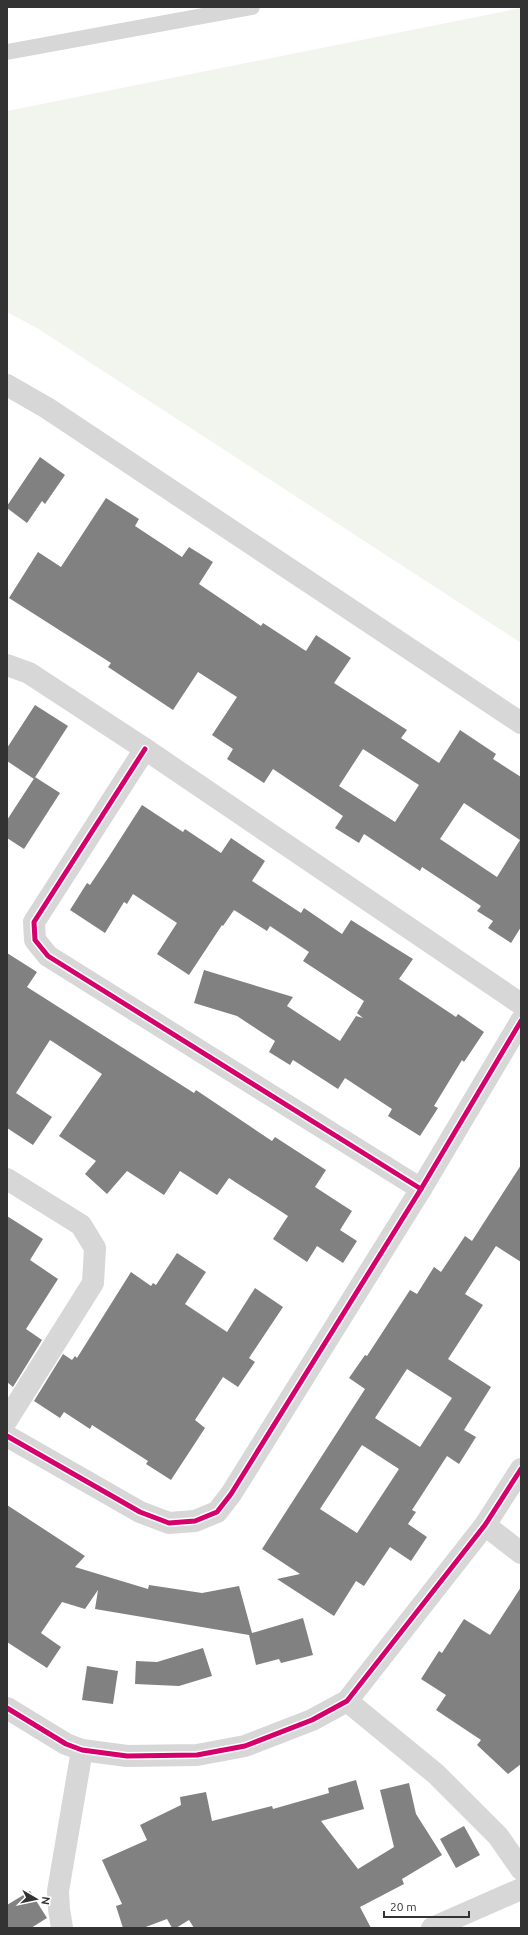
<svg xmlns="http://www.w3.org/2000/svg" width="528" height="1935" viewBox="0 0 528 1935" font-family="Ubuntu,sans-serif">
	<rect width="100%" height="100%" fill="#fff"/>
	<!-- green -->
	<polygon fill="#f1f5ed" points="521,8 521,643 37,328 7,312 7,111"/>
	<!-- building -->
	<g fill="#818181" fill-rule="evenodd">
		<polygon points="40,457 65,475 45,504 42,501 27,523 7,508 7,506"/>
		<path d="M106 498 139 519 135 526 182 557 189 547 213 562 199 584 261 626 263 623 306 651 316 635 351 658 334 683 407 730 401 738 439 763 460 730 496 754 493 759 521 777V927L511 943 488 928 493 921 477 911 481 906 422 867 420 871 364 834 359 843 335 828 343 816 273 769 264 783 227 759 233 749 212 735 237 697 198 672 173 710 108 667 111 663 9 598 38 552 61 567ZM363 749 419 785 395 822 339 786ZM464 803 520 840 497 877 440 839Z"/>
		<polygon points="35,705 68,726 34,779 7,761 7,748"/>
		<polygon points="35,777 60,793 24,849 7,838 7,820"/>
		<polygon points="142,805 183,832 185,829 221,853 231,838 265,861 252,881 301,913 304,908 342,934 351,920 392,946 413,959 399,979 456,1017 458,1014 484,1032 464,1062 462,1060 434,1106 438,1108 420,1136 388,1116 392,1109 345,1078 338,1089 293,1060 290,1065 269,1052 275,1041 237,1016 194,1003 204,970 293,997 287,1006 340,1041 356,1016 363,1018 357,1013 364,1001 303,961 309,952 270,926 267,931 234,910 223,926 222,925 189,975 157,954 177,923 133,894 127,904 124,902 105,933 70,910 87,883 90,885 108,858"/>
		<polygon points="7,953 37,972 27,987 194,1093 196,1090 272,1141 275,1137 326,1170 315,1187 352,1211 340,1230 357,1241 343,1263 317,1246 307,1262 273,1239 288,1216 229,1178 217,1195 180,1171 164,1195 127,1171 107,1194 85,1174 96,1161 59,1136 102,1074 50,1040 16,1093 52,1117 33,1145 7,1128"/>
		<path d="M521 1165V1262L496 1246 465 1294 483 1305 448 1359 491 1387 464 1430 476 1437 459 1464 447 1456 412 1510 416 1512 408 1524 427 1537 411 1561 390 1547 364 1586 356 1581 334 1616 277 1579 300 1574 262 1549 365 1389 349 1378 365 1355 367 1356 410 1290 417 1294 434 1267 441 1272 465 1236 472 1241ZM407 1369 452 1398 420 1447 375 1418ZM362 1445 399 1469 357 1533 320 1509Z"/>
		<polygon points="7,1216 43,1239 30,1260 58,1279 26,1329 42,1340 13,1387 7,1382"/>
		<polygon points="177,1253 206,1272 185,1304 227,1332 255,1288 283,1307 249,1358 255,1362 238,1387 223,1377 195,1420 205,1428 171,1480 146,1464 148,1461 92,1425 90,1429 64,1412 60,1418 34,1401 63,1354 72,1360 75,1356 77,1358 131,1272 151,1286 153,1283 156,1285"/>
		<polygon points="7,1505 85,1556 75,1567 148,1589 149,1585 202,1593 239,1586 252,1633 303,1618 313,1655 281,1663 279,1659 256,1665 249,1635 95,1609 98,1590 85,1609 62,1602 41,1633 61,1647 47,1668 7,1642"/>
		<polygon points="521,1587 521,1764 508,1774 477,1745 481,1740 436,1710 446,1695 421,1679 439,1651 442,1653 464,1619 490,1635"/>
		<polygon points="203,1648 212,1676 179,1686 135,1684 136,1661 157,1662"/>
		<polygon points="87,1666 118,1671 113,1704 82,1700"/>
		<polygon points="356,1780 364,1809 321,1821 358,1869 394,1847 380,1790 409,1783 416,1814 442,1855 402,1879 404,1884 360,1907 371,1928 194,1928 189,1920 176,1928 172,1928 167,1919 143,1928 123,1928 116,1906 122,1904 102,1860 147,1840 140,1825 181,1805 180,1797 206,1792 212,1821 272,1806 273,1809 329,1793 328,1788"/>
		<polygon points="464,1826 480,1855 456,1868 440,1839"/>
		<polygon points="30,1891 47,1918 31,1928 7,1928 7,1905"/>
	</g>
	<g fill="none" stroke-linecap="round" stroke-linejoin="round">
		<!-- lane -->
		<polyline stroke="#d7d7d7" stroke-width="16" points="7,52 252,7"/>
		<!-- street -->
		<g stroke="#d7d7d7" stroke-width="22">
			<polyline points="7,385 47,408 521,723"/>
			<polyline points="7,665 29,673 145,749 521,1004"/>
			<polyline points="145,749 34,922 35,940 48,956 421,1189"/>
			<polyline points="7,1179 81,1225 95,1248 93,1283 7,1420"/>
			<polyline points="7,1436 140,1512 169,1523 195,1521 217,1512 231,1494 421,1189 521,1021"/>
			<polyline points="485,1525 521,1553"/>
			<polyline points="347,1701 436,1774 498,1836 521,1869"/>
			<polyline points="7,1708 66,1744 82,1750 127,1756 197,1755 245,1746 312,1720 347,1701 485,1525 521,1469"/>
			<polyline points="62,1928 59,1909 58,1891 82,1750"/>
			<polyline points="432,1928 521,1889"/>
		</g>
		<defs>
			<g id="cycleway">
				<polyline points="145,749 34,922 35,940 48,956 421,1189"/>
				<polyline points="7,1436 140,1512 169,1523 195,1521 217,1512 231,1494 421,1189 521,1021"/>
				<polyline points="7,1708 66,1744 82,1750 127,1756 197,1755 245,1746 312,1720 347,1701 485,1525 521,1469"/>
			</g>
		</defs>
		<!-- cycleway casing -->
		<use href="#cycleway" stroke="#fff" stroke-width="8"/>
		<!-- cycleway -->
		<use href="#cycleway" stroke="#d6006c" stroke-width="5"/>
	</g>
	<!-- border -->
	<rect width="528" height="1935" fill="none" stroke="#333333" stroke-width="16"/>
	<!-- north arrow -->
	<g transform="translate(36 1899) rotate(99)" stroke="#ffffff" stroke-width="3" paint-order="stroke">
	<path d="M0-3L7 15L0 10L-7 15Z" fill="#333333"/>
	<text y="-6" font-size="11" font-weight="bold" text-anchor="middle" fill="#333333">N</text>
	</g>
	<!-- scale -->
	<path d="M384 1911v6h85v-6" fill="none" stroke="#333333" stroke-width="2"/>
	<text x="390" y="1911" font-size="12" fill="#333333" stroke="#ffffff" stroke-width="3" paint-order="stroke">20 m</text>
</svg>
